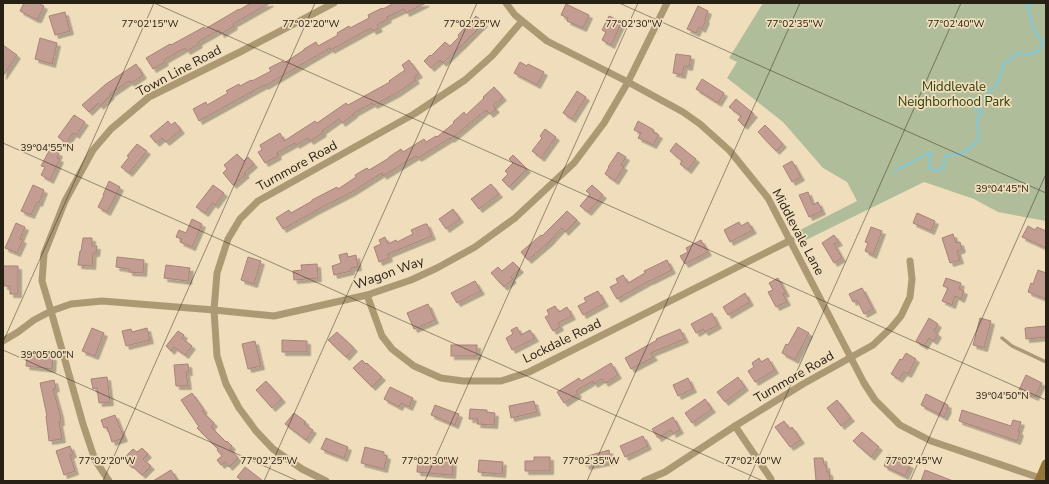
<svg xmlns="http://www.w3.org/2000/svg" width="1049" height="484" viewBox="0 0 1049 484" font-family="'Nunito Sans',sans-serif">
	<defs>
		<filter id="shadow"><feDropShadow dx="3.5" dy="3.5" stdDeviation="0" flood-color="#0004"/></filter>
	</defs>
	<rect width="100%" height="100%" fill="#f0ddbc"/>
	<!-- green -->
	<polygon fill="#b0bd9b" points="763,3 1046,3 1046,221 998,212 974,199 924,182 806,240 800,230 857,201 847,182 823,168 783,122 727,78 737,62 729,58"/>
	<g fill="none" stroke-linecap="round" stroke-linejoin="round">
		<!-- stream -->
		<polyline stroke="#88c7ce" stroke-width="2.5" points="894,171 931,152 929,159 930,168 938,171 944,168 945,156 964,153 979,139 977,117 983,112 972,105 973,99 984,97 999,81 1003,65 1019,52 1025,55 1039,51 1042,42 1034,30 1027,6 1034,3"/>
	</g>
	<!-- building -->
	<g fill="#c39c92" stroke="#a98379" filter="url(#shadow)">
		<polygon points="24,3 38,3 44,6 38,19 35,19 20,11"/>
		<polygon points="251,3 270,3 233,24 234,26 221,34 219,30 198,42 199,44 187,51 185,48 164,60 165,62 153,69 146,58 170,44 171,45 204,27 205,29 239,9 239,10"/>
		<polygon points="394,3 426,3 406,13 404,9 387,17 388,19 377,25 379,28 373,31 371,28 331,50 330,48 265,86 264,85 199,121 193,109 206,102 207,105 228,93 226,91 239,84 240,86 251,80 252,81 271,71 269,68 283,61 284,63 304,50 304,49 316,42 318,46 338,35 337,33 349,26 350,28 369,18 368,15 382,8 383,9"/>
		<polygon points="566,4 589,15 583,28 567,21 568,18 561,15"/>
		<polygon points="698,6 708,11 705,19 706,20 702,29 699,27 696,33 687,29"/>
		<polygon points="65,12 70,31 55,35 49,16"/>
		<polygon points="476,16 484,23 465,42 443,63 440,60 431,68 424,61 430,55 431,56 445,42 450,46 459,37 458,35"/>
		<polygon points="609,16 622,22 611,45 602,40 606,32 602,30"/>
		<polygon points="40,38 57,43 52,64 35,59"/>
		<polygon points="3,45 17,55 3,76"/>
		<polygon points="676,54 691,56 689,67 684,66 682,75 673,73"/>
		<polygon points="409,60 419,74 414,77 416,80 397,93 374,105 372,103 354,113 354,114 342,123 339,119 322,131 323,133 310,141 308,138 296,145 295,143 277,153 278,156 265,163 258,152 262,150 260,145 280,133 284,141 315,121 317,123 346,103 348,105 390,82 389,81 405,70 402,65"/>
		<polygon points="520,62 527,66 528,64 544,72 537,85 514,73"/>
		<polygon points="136,64 143,75 131,83 129,81 110,94 111,95 100,106 98,103 89,112 82,105 106,84"/>
		<polygon points="702,79 724,93 718,103 696,89"/>
		<polygon points="494,87 503,97 493,106 496,109 490,114 486,110 451,139 450,138 418,158 416,156 383,176 382,173 352,192 317,210 283,229 276,218 289,210 291,213 312,201 312,200 337,187 338,189 356,177 355,175 367,168 369,170 389,158 389,157 401,149 403,152 424,139 426,142 436,136 437,137 454,123 453,122 464,112 466,115 484,98 483,97"/>
		<polygon points="577,91 586,97 572,119 563,113"/>
		<polygon points="736,99 754,114 744,126 738,120 741,116 729,107"/>
		<polygon points="74,115 85,122 76,135 73,133 66,143 58,137"/>
		<polygon points="168,121 171,125 175,122 181,130 166,142 162,138 156,143 150,136"/>
		<polygon points="638,121 654,130 653,132 659,135 653,145 638,138 641,133 634,130"/>
		<polygon points="765,125 783,144 776,151 758,132"/>
		<polygon points="545,129 556,137 541,158 532,151 542,138 540,136"/>
		<polygon points="676,143 696,159 688,170 680,164 682,161 670,151"/>
		<polygon points="137,144 147,151 129,173 121,167 129,157 127,156"/>
		<polygon points="50,149 59,153 57,158 60,159 50,180 41,175 45,167 41,166"/>
		<polygon points="618,152 626,157 621,165 624,167 615,181 605,174 609,167 608,167"/>
		<polygon points="237,154 244,161 248,157 254,164 244,173 246,174 233,185 223,173 227,169 224,165"/>
		<polygon points="513,155 527,169 509,187 502,180 508,174 505,171 513,163 509,159"/>
		<polygon points="792,161 801,177 792,182 783,166"/>
		<polygon points="109,181 120,187 107,212 98,207 104,195 103,195"/>
		<polygon points="491,184 499,194 479,209 471,199"/>
		<polygon points="33,185 44,190 39,203 37,202 31,215 21,211"/>
		<polygon points="213,185 224,193 215,205 212,203 205,213 196,207"/>
		<polygon points="592,185 603,195 588,212 580,206 590,194 586,191"/>
		<polygon points="808,192 813,205 818,202 822,211 809,217 799,195"/>
		<polygon points="453,209 460,219 446,229 439,219"/>
		<polygon points="567,211 577,220 565,232 562,228 548,243 528,260 521,252 541,235 542,236"/>
		<polygon points="917,213 935,221 931,231 913,223"/>
		<polygon points="192,219 202,224 192,247 180,242 182,239 176,237 179,230 186,233"/>
		<polygon points="739,222 741,226 748,222 753,230 730,242 724,230"/>
		<polygon points="16,223 25,227 20,239 23,240 17,253 5,248"/>
		<polygon points="425,224 427,224 432,236 388,254 389,258 379,262 374,247 381,244 379,240 385,237 388,244 396,240 397,242 413,234 411,230"/>
		<polygon points="1028,226 1035,230 1037,227 1046,231 1046,248 1022,237"/>
		<polygon points="871,227 882,231 873,255 865,251 868,243 865,242"/>
		<polygon points="953,234 956,243 960,242 962,249 957,251 960,260 950,263 942,238"/>
		<polygon points="834,235 839,242 834,244 842,258 834,263 822,243"/>
		<polygon points="83,238 92,238 92,246 97,246 96,253 93,253 92,266 78,265 80,251 81,251"/>
		<polygon points="701,240 708,252 685,264 680,256 688,252 686,248"/>
		<polygon points="347,253 348,257 356,255 358,267 351,268 351,271 334,275 332,266 341,263 339,255"/>
		<polygon points="117,257 144,260 143,273 129,272 129,269 116,267"/>
		<polygon points="248,257 261,261 254,284 241,280"/>
		<polygon points="667,260 672,270 650,281 649,281 617,299 610,287 618,283 616,279 623,275 628,283 645,273 644,271"/>
		<polygon points="513,262 520,269 511,277 513,279 504,287 491,273 498,267 502,271"/>
		<polygon points="317,264 318,278 294,280 293,271 302,270 301,265"/>
		<polygon points="166,265 190,268 188,281 164,278"/>
		<polygon points="3,266 18,266 18,294 10,294 10,286 4,286"/>
		<polygon points="1038,270 1046,273 1046,299 1028,292 1031,283 1033,284"/>
		<polygon points="778,278 786,293 783,294 787,302 776,307 768,292 773,290 769,283"/>
		<polygon points="946,278 961,283 959,289 964,291 961,299 955,296 952,305 942,301 948,288 943,286"/>
		<polygon points="475,281 481,291 457,303 451,293"/>
		<polygon points="862,288 873,309 864,314 857,300 853,302 849,294"/>
		<polygon points="598,291 605,303 583,315 578,306 586,302 584,298"/>
		<polygon points="745,293 750,302 728,315 723,307"/>
		<polygon points="428,304 435,320 414,329 407,313"/>
		<polygon points="555,306 559,312 567,307 572,316 558,323 560,327 553,331 545,317 549,315 547,310"/>
		<polygon points="712,313 718,325 705,332 703,329 696,333 691,324"/>
		<polygon points="929,318 938,324 934,331 938,334 934,341 929,338 924,346 916,341"/>
		<polygon points="980,318 991,321 984,348 973,345"/>
		<polygon points="1046,326 1046,337 1026,339 1025,328"/>
		<polygon points="517,327 521,335 530,330 535,338 512,350 506,338 513,334 511,330"/>
		<polygon points="798,327 809,333 795,360 782,353 786,344 788,345"/>
		<polygon points="92,328 104,333 95,356 82,351"/>
		<polygon points="147,328 150,340 126,346 122,331 131,329 132,332"/>
		<polygon points="680,329 685,339 651,353 654,357 631,369 625,358 657,340 656,339"/>
		<polygon points="178,331 184,335 182,338 192,346 185,355 174,347 171,351 166,346"/>
		<polygon points="337,332 354,348 346,357 328,340"/>
		<polygon points="282,340 307,341 307,352 282,352"/>
		<polygon points="255,341 261,366 248,369 242,344"/>
		<rect x="451" y="345" width="26" height="11"/>
		<polygon points="28,352 37,353 36,356 53,357 52,369 26,366"/>
		<polygon points="906,353 916,359 908,374 904,372 899,379 891,374 900,359 902,360"/>
		<polygon points="759,358 761,362 768,358 775,370 755,382 748,371 754,367 752,363"/>
		<polygon points="362,360 366,364 367,363 382,377 372,387 353,368"/>
		<polygon points="611,363 618,375 605,383 602,379 594,384 593,381 576,391 578,394 564,403 557,392 579,378 581,381"/>
		<polygon points="188,364 189,372 186,372 188,386 176,386 174,365"/>
		<polygon points="1026,375 1042,383 1035,397 1019,390"/>
		<polygon points="107,377 110,402 99,403 97,388 93,389 91,379"/>
		<polygon points="738,377 745,387 725,402 717,392"/>
		<polygon points="688,378 693,389 678,396 673,385"/>
		<polygon points="54,380 56,388 53,389 60,414 61,422 59,422 62,439 49,441 46,416 47,416 40,383"/>
		<polygon points="266,381 282,399 272,408 256,390"/>
		<polygon points="390,387 413,398 409,407 401,403 399,407 384,399"/>
		<polygon points="192,393 204,410 202,411 214,423 211,427 226,442 227,441 232,446 230,449 238,458 229,467 225,462 221,465 217,460 222,456 217,450 218,449 197,428 199,427 181,400"/>
		<polygon points="926,394 948,405 947,408 948,409 944,417 921,405"/>
		<polygon points="705,399 712,409 692,423 685,413"/>
		<polygon points="837,400 851,418 841,426 827,408"/>
		<polygon points="534,401 537,412 511,418 509,406"/>
		<polygon points="435,405 459,414 455,425 431,415"/>
		<polygon points="470,409 487,410 487,412 495,413 494,425 477,424 478,419 469,419"/>
		<polygon points="962,410 1011,426 1013,420 1021,422 1018,431 1020,432 1017,441 959,421"/>
		<polygon points="294,413 306,422 304,424 313,430 306,440 285,424"/>
		<polygon points="115,415 124,438 112,442 107,427 104,428 101,420"/>
		<polygon points="673,417 680,430 673,434 671,430 658,438 652,429"/>
		<polygon points="784,421 790,429 792,427 801,440 790,447 775,427"/>
		<polygon points="862,432 879,447 871,457 853,441"/>
		<polygon points="643,436 648,446 625,457 620,446"/>
		<polygon points="326,438 348,447 344,458 321,449"/>
		<polygon points="70,446 73,454 70,455 75,471 64,475 56,451"/>
		<polygon points="365,447 384,452 384,455 387,456 384,469 361,463"/>
		<polygon points="142,448 148,454 143,459 151,466 142,475 130,464 129,465 123,459 133,449 137,452"/>
		<polygon points="609,450 611,461 586,466 584,457"/>
		<polygon points="889,455 910,465 905,476 884,466"/>
		<polygon points="418,456 425,457 425,460 453,461 452,475 417,472"/>
		<polygon points="534,457 550,457 550,471 525,471 525,461 534,461"/>
		<polygon points="814,458 823,458 824,465 826,465 827,472 829,472 830,481 816,481"/>
		<polygon points="479,460 503,462 502,474 478,472"/>
		<polygon points="245,467 263,481 242,481 237,477"/>
		<polygon points="171,470 178,481 153,481"/>
		<polygon points="925,470 953,481 921,481"/>
	</g>
	<g fill="none" stroke-linecap="round" stroke-linejoin="round">
		<!-- lane -->
		<polyline stroke="#ac9974" stroke-width="3.5" points="1002,338 1012,346 1046,362"/>
		<!-- street -->
		<g stroke="#ac9974" stroke-width="7">
			<polyline points="506,3 515,15 547,41 628,82 683,112 700,124 730,151 768,198 864,383 875,400 900,425 931,441 1046,480"/>
			<polyline points="367,295 382,336 392,349 414,366 441,378 463,381 501,381 529,372 791,240"/>
			<polyline points="3,341 18,332 34,320 51,311 71,304 102,301 214,310 274,316 367,295 411,280 437,268 475,247 515,218 574,163 604,123 628,82 667,3"/>
			<polyline points="735,426 771,479"/>
			<polyline points="109,481 95,460 83,424 51,311 42,281 44,254 65,201 93,150 111,129 149,97 240,52 334,3"/>
			<polyline points="326,481 302,469 273,449 256,431 239,408 226,384 217,356 214,310 217,273 228,239 240,219 258,201 414,114 465,80 492,56 522,21"/>
			<polyline points="644,481 665,472 735,426 803,384 873,345 891,328 901,316 910,297 912,279 910,261"/>
		</g>
		<!-- secondary -->
		<polyline stroke="#92763b" stroke-width="9" points="1039,481 1046,464"/>
	</g>
	<!-- ticks -->
	<path fill="none" stroke="#272014" stroke-width="1" stroke-opacity="0.45" d="M154 3 1046 400M619 3 1046 193M3 143 763 481M3 342 154 3M3 350 298 481M103 481 315 3M264 481 477 3M425 481 638 3M587 481 800 3M748 481 961 3M910 481 1046 174"/>
	<g text-anchor="middle" dominant-baseline="central" stroke-width="3.5" stroke-linejoin="round" paint-order="stroke">
		<!-- street labels -->
		<g font-size="13" fill="#272014" stroke="#f0ddbc">
			<text transform="translate(179 71) rotate(-28)">Town Line Road</text>
			<text transform="translate(297 166) rotate(-29)">Turnmore Road</text>
			<text transform="translate(798 232) rotate(62)">Middlevale Lane</text>
			<text transform="translate(389 273) rotate(-20)">Wagon Way</text>
			<text transform="translate(562 341) rotate(-26)">Lockdale Road</text>
			<text transform="translate(794 377) rotate(-30)">Turnmore Road</text>
		</g>
		<!-- park labels -->
		<g font-size="13" fill="#303e09" stroke="#f0ddbc">
			<text x="954" y="87">Middlevale<tspan x="954" dy="15">Neighborhood Park</tspan></text>
		</g>
	</g>
	<g font-size="10" text-anchor="middle" fill="#272014" stroke="#f0ddbc" stroke-width="3.5" stroke-linejoin="round" paint-order="stroke">
		<text x="150" y="27">77°02'15"W</text>
		<text x="311" y="27">77°02'20"W</text>
		<text x="472" y="27">77°02'25"W</text>
		<text x="634" y="27">77°02'30"W</text>
		<text x="795" y="27">77°02'35"W</text>
		<text x="956" y="27">77°02'40"W</text>
		<text x="47" y="151">39°04'55"N</text>
		<text x="1002" y="192">39°04'45"N</text>
		<text x="47" y="358">39°05'00"N</text>
		<text x="1002" y="399">39°04'50"N</text>
		<text x="107" y="464">77°02'20"W</text>
		<text x="269" y="464">77°02'25"W</text>
		<text x="430" y="464">77°02'30"W</text>
		<text x="591" y="464">77°02'35"W</text>
		<text x="753" y="464">77°02'40"W</text>
		<text x="914" y="464">77°02'45"W</text>
	</g>
	<!-- border -->
	<rect width="1049" height="484" fill="none" stroke="#272014" stroke-width="8"/>
</svg>
